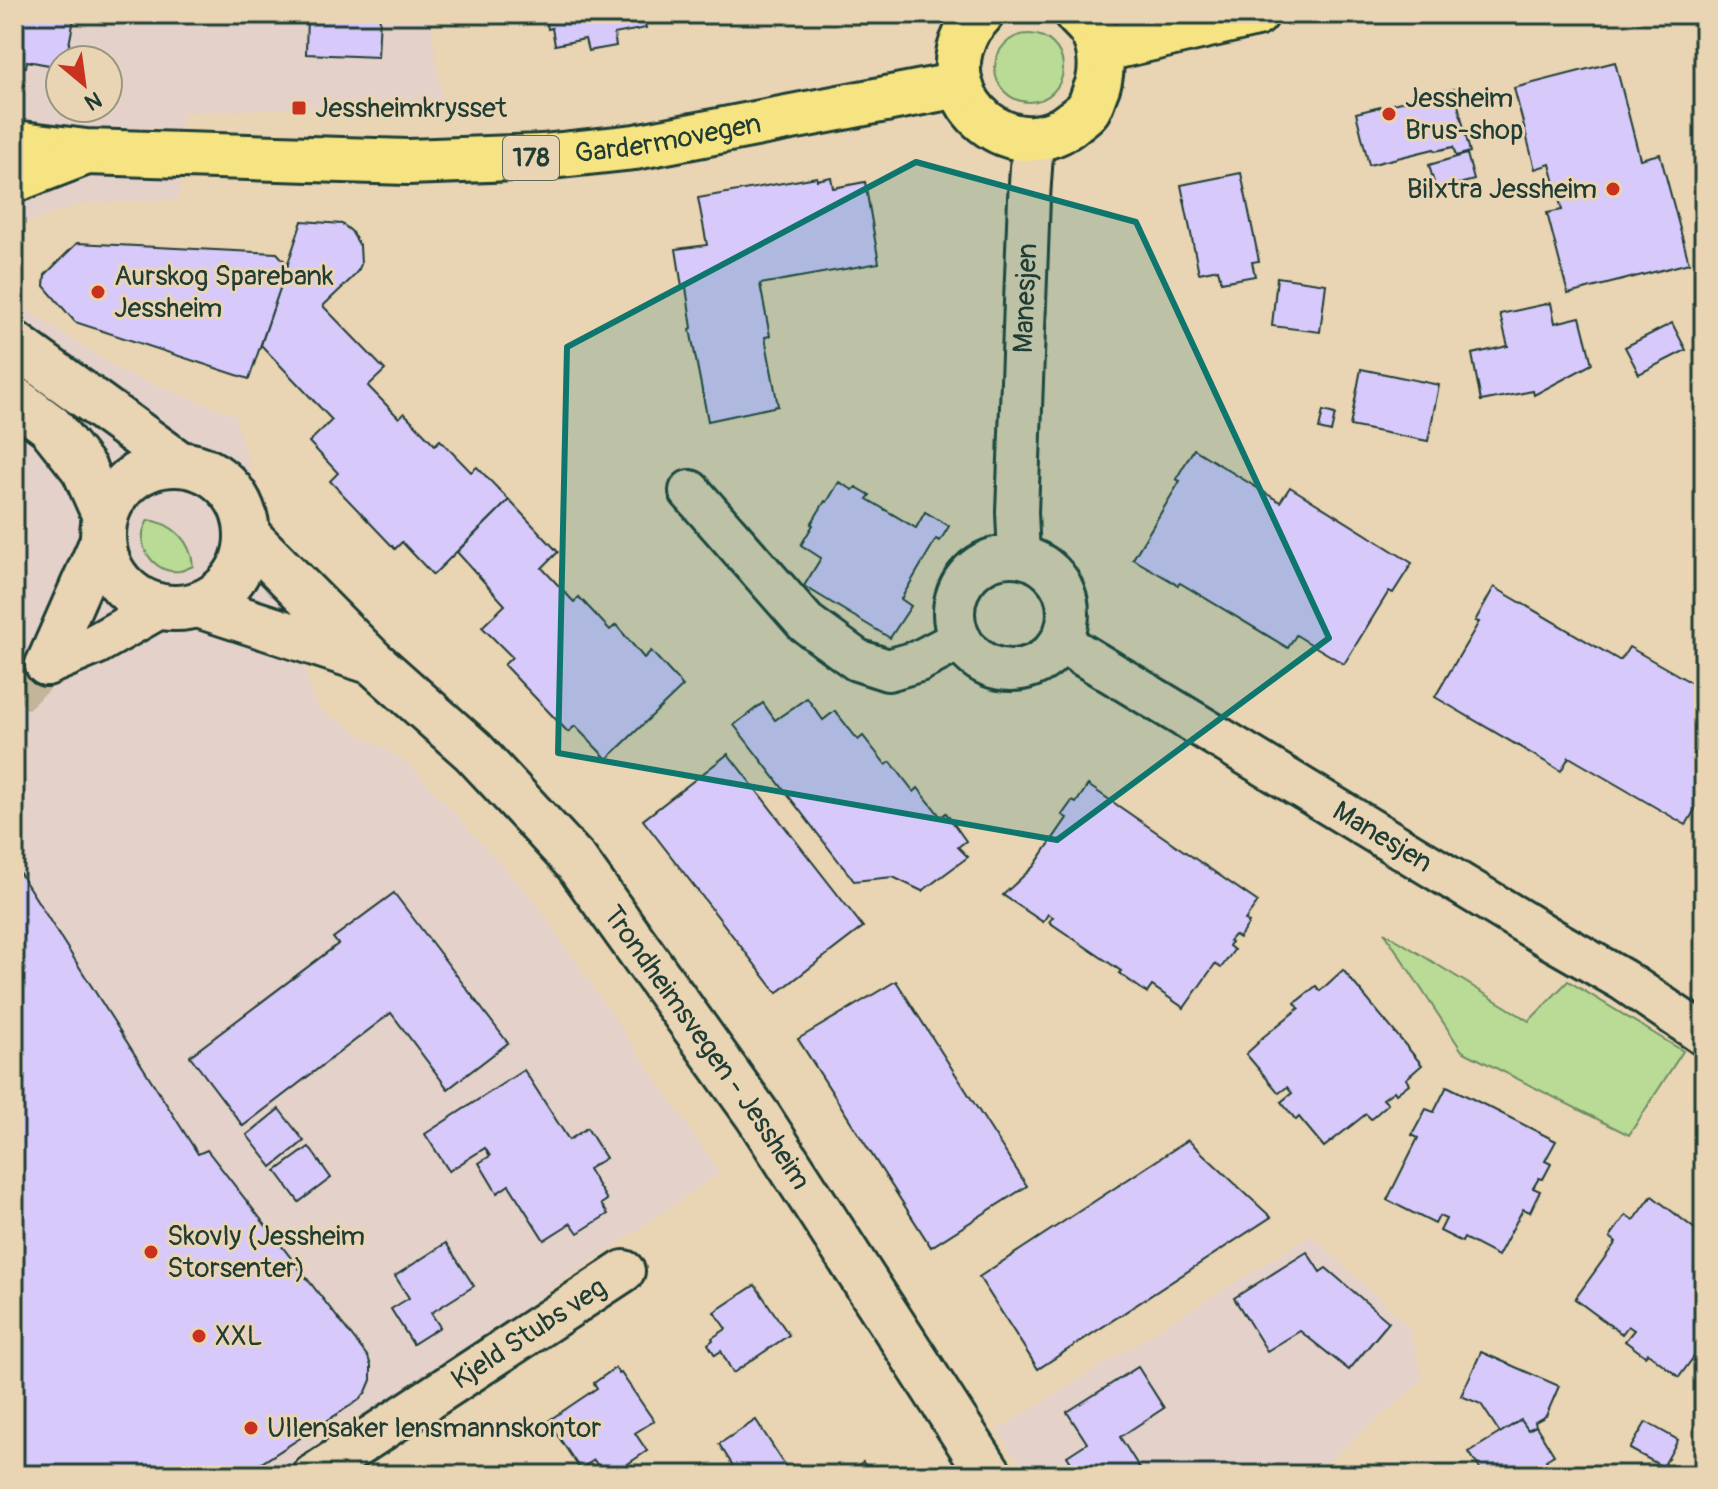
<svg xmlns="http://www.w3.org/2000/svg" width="1718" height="1489" viewBox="0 0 1718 1489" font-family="Pangolin,sans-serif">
	<rect width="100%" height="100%" fill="#e9d4b3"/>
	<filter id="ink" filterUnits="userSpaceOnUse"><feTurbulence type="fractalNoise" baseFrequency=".0125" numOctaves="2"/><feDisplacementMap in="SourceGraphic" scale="16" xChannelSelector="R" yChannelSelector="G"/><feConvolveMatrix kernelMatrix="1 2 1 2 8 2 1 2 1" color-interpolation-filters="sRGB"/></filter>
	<g filter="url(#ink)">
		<!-- built -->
		<g fill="#e4d1c9" fill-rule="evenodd">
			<path d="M14 14H429L443 102 182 113 179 199 86 203 14 226ZM60 60H108V108H60Z"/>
			<polygon points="14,296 23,308 125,373 235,415 316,707 408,763 534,900 720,1173 283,1475 14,1475"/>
			<polygon points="1311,1235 1409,1327 1423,1380 1313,1475 1027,1475 997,1430"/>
		</g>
		<!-- green -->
		<g fill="#b9db95" stroke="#6c8c64" stroke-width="2">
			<circle cx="1029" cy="68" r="34"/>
			<path d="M148 520C173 523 191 541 193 566 189 568 185 570 180 571 159 574 140 554 143 533 143 530 147 522 148 520Z"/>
			<polygon points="1384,932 1529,1021 1568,981 1683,1051 1629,1135 1462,1051"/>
		</g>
		<!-- building -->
		<g fill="#d8c9fb" stroke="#1f3d34" stroke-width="2">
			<polygon points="14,14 75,14 66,60 60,60 60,67 27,61 26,67 14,64"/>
			<polygon points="307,14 380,14 378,57 306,54"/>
			<polygon points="545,14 654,14 655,22 645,23 646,28 614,34 616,46 588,51 585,39 555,45 552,28 548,29"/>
			<polygon points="1615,62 1640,159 1660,154 1689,263 1568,294 1547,213 1562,210 1550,164 1535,169 1514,88"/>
			<polygon points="1454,89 1470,152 1456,156 1453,147 1435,151 1434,149 1369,165 1356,113"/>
			<polygon points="1467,154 1474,180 1436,190 1429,165"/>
			<polygon points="1241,173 1259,261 1252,262 1255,276 1221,282 1218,269 1199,273 1181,185"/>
			<polygon points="817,177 817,180 831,177 833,188 865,182 879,263 760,284 770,336 765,337 778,406 708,421 690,329 692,328 686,287 682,287 676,249 707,245 698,198"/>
			<polygon points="302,221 342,224 351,231 360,246 361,264 359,269 352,278 323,306 385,370 368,386 399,418 404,413 435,445 440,440 471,472 477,467 509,500 433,575 402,542 395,549 330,481 338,473 309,442 332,420 261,345"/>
			<polygon points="77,243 277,253 288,265 249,379 75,322 44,286 45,275"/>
			<polygon points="1277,277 1326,284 1320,332 1272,326"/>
			<polygon points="1551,303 1555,323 1580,317 1592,364 1534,395 1533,391 1481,401 1472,354 1508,346 1500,314"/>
			<polygon points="1672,323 1686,350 1639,374 1625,347"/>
			<polygon points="1361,369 1439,385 1428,441 1350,426"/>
			<polygon points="1323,411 1335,414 1331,432 1319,429"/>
			<polygon points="1194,449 1280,502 1290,487 1412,563 1393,593 1389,591 1344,664 1296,635 1288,648 1180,583 1178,585 1133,559 1180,481 1176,479"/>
			<polygon points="839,482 853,490 856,487 870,495 867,499 916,528 925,512 949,526 940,541 936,539 901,599 911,606 890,638 804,586 821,558 801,545 813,525 811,524 825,501 827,502"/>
			<polygon points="509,500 558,552 542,568 574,602 579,597 610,630 616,625 644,658 651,651 683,686 607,759 575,726 568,732 504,665 512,657 482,627 505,605 457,552"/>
			<polygon points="1494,587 1619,660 1621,660 1629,647 1704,690 1704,794 1686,825 1569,757 1561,771 1435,697 1479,622 1475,621"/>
			<polygon points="807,698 823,720 835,711 858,740 863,736 886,765 891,762 914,792 918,788 941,817 946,813 966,841 958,847 968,857 922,891 893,877 854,881 734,725 763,703 775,720"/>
			<polygon points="728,754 863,927 777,993 643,820"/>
			<polygon points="1088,785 1258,902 1245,920 1249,923 1239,938 1234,935 1229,941 1231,942 1229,946 1234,950 1221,968 1215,964 1184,1008 1152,986 1147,993 1119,973 1121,971 1049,922 1053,917 1048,914 1043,922 1003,895 1034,866 1067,818 1062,815 1072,801 1076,803"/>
			<polygon points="14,864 198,1154 207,1150 368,1357 371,1366 371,1380 366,1392 359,1400 243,1475 14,1475"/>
			<polygon points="394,893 508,1043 448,1089 391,1013 243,1126 190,1056 338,944 333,938"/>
			<polygon points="1343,970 1422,1065 1406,1079 1409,1084 1396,1094 1394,1091 1383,1099 1388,1104 1371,1119 1366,1114 1324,1147 1299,1117 1296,1120 1281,1102 1292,1093 1287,1087 1279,1093 1246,1054 1258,1043 1257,1042 1299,1008 1295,1003 1316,986 1320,991"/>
			<polygon points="896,981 1027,1186 931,1247 798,1039"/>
			<polygon points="524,1070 569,1140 587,1128 606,1158 588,1169 607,1200 601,1204 608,1214 578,1233 571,1223 544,1240 509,1185 497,1193 479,1163 490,1156 485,1148 449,1171 425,1134"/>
			<polygon points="1447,1086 1556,1141 1545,1161 1551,1164 1543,1179 1539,1178 1533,1188 1540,1191 1530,1212 1523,1209 1498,1256 1464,1238 1462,1242 1440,1231 1446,1219 1439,1216 1435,1224 1387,1200 1418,1138 1412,1135 1426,1109 1434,1112"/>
			<polygon points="279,1109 304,1141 272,1167 247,1135"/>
			<polygon points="1188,1140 1271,1217 1038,1369 979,1277"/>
			<polygon points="309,1147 331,1178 299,1202 276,1171"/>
			<polygon points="1652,1196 1704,1236 1704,1343 1679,1377 1648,1353 1645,1356 1625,1341 1634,1330 1628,1326 1622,1334 1575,1299 1616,1242 1610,1237 1626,1215 1633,1220 1635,1219"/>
			<polygon points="446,1243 474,1286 431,1313 440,1327 413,1344 391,1309 409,1298 395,1276"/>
			<polygon points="1307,1252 1320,1272 1326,1268 1389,1322 1349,1370 1300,1331 1267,1351 1234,1298"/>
			<polygon points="755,1285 789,1335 733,1373 721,1351 715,1355 708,1344 713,1340 712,1338 726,1329 714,1312"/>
			<polygon points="1481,1352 1559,1386 1546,1416 1535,1422 1536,1426 1528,1430 1521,1420 1500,1433 1481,1404 1461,1396"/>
			<polygon points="1138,1367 1164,1408 1120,1437 1144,1475 1079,1475 1067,1456 1087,1443 1067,1412"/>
			<polygon points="615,1368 619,1374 621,1373 654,1421 635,1433 647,1451 611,1475 604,1475 594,1460 580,1469 548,1421 597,1388 594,1383"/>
			<polygon points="756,1420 787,1468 777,1475 739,1475 719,1444"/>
			<polygon points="1521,1420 1528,1430 1536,1426 1554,1455 1546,1460 1552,1470 1544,1475 1484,1475 1469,1452"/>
			<polygon points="1646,1422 1678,1440 1663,1467 1630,1449"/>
			<polygon points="863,1462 871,1475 842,1475"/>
		</g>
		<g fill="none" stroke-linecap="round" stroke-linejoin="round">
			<!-- minor-tunnel -->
			<polyline stroke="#c1b69a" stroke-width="40" stroke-dasharray="40 20" stroke-linecap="butt" points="14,695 46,665"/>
			<defs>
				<g id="minor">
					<polyline points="690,491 806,623 857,660 888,670 919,661 959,640"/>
					<circle cx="1011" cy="613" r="57"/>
					<path id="s1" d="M1019 556 1017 512 1029 198 1033 139"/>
					<path id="s2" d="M1061 642 1553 940 1623 980 1704 1035"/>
					<polyline points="46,665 102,538"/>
					<polyline points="46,665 96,644 161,607"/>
					<path id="s3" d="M313 1475 624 1271"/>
				</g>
				<g id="secondary">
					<polyline points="14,344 178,463"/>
					<polyline points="14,399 50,426 84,469 105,516"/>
					<circle cx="175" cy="536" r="72"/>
					<path id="s4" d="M248 536 373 662 473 751 577 863 758 1116 990 1475"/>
					<polyline points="198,605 367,660"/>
				</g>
				<g id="primary">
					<path d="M981 14C976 20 969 27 966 34 931 103 1016 171 1074 121 1079 117 1084 114 1088 109 1091 104 1093 97 1095 92 1104 73 1102 46 1090 28 1086 23 1081 18 1077 14"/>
					<polyline points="1100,50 1256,14"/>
					<path id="s5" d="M14 143 86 152 408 162 542 157 635 147 959 85"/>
					<polyline points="14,180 84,153"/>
				</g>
			</defs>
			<!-- minor casing -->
			<use href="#minor" stroke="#1f3d34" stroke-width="46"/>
			<!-- secondary casing -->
			<use href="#secondary" stroke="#1f3d34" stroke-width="50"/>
			<!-- primary casing -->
			<use href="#primary" stroke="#1f3d34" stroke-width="50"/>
			<!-- minor -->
			<use href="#minor" stroke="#e9d4b3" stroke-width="40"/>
			<!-- secondary -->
			<use href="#secondary" stroke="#e9d4b3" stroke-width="44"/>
			<!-- primary -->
			<use href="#primary" stroke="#f6e381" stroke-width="44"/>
		</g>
	</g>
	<!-- marked area -->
	<path fill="#0f766e" fill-opacity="0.2" stroke="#0f766e" stroke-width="6" stroke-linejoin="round" d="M916 162 1136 222 1329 638 1057 840 558 753 567 347Z"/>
	<!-- markers -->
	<g fill="#c8321e" stroke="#e9d4b3" stroke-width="3">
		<rect x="291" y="100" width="16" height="16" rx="4"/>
		<circle cx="1389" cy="114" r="8"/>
		<circle cx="1613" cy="189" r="8"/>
		<circle cx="98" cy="292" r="8"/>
		<circle cx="151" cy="1252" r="8"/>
		<circle cx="199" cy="1336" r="8"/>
		<circle cx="251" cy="1428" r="8"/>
	</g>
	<g text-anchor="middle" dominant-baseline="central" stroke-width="6" stroke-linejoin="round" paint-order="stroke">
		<!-- shield labels -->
		<rect fill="#e9d4b3" stroke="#5c6a5a" stroke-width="2" x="503" y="136" width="56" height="44" rx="6"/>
		<g font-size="26" font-weight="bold" fill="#1f3d34">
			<text x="531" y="158">178</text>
		</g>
		<!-- poi labels -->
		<g font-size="28" fill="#1f3d34" stroke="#e9d4b3" text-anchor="start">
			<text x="1405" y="98">Jessheim<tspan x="1405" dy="32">Brus-shop</tspan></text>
			<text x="315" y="108">Jessheimkrysset</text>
			<text x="1597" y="189" text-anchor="end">Bilxtra Jessheim</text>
			<text x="114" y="276">Aurskog Sparebank<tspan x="114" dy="32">Jessheim</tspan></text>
			<text x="167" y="1236">Skovly (Jessheim<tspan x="167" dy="32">Storsenter)</tspan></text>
			<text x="215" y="1336">XXL</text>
			<text x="267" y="1428">Ullensaker lensmannskontor</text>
		</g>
		<!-- street labels -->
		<g font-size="28" fill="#1f3d34" stroke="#e9d4b3">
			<text stroke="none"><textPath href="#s5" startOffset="656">Gardermovegen</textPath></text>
			<text stroke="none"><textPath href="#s1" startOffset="258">Manesjen</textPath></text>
			<text stroke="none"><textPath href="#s2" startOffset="376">Manesjen</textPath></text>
			<text stroke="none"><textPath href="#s4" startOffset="690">Trondheimsvegen - Jessheim</textPath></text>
			<text stroke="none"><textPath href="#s3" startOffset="258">Kjeld Stubs veg</textPath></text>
		</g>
	</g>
	<!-- margin -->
	<rect width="1718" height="1489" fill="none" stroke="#e9d4b3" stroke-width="48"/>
	<rect x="24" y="24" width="1670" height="1441" fill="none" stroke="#1f3d34" stroke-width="3" filter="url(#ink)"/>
	<!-- north arrow -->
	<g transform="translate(84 84) rotate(151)"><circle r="38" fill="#e9d4b3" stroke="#989880" stroke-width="2"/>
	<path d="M0-6L14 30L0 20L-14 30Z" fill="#c8321e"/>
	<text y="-12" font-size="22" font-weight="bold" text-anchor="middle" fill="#1f3d34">N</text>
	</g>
</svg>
